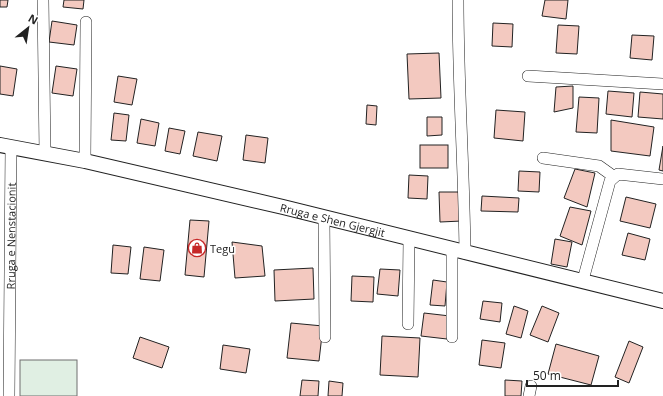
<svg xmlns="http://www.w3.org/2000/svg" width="663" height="396" viewBox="0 0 663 396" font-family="'Open Sans',sans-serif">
	<rect width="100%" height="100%" fill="#fff"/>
	<!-- green -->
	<rect fill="#e0efe3" stroke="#6f6f6f" x="20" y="360" width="57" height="36"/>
	<!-- building -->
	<g fill="#f3c9c0" stroke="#222">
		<polygon points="0,0 8,0 7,7 0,7"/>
		<polygon points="64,0 84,0 83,9 63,7"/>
		<polygon points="545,0 568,0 566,19 542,16"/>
		<polygon points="52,21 77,25 74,45 49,42"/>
		<polygon points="493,23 513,24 512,47 492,46"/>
		<polygon points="558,25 579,26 577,54 556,53"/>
		<polygon points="632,35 654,36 652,60 630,58"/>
		<polygon points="439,53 441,98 409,99 407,54"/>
		<polygon points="0,66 17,69 13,96 0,94"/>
		<polygon points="56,66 77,69 73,96 52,93"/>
		<polygon points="118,76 137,79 132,105 114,102"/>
		<polygon points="573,86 573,108 554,112 556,87"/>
		<polygon points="608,91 634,93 632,117 606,114"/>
		<polygon points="640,92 663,94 663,119 638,117"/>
		<polygon points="579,97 599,98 597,133 576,132"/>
		<polygon points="367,105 377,106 376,125 366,124"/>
		<polygon points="496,110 525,112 523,141 494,138"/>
		<polygon points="114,113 129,115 126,141 111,140"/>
		<polygon points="427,117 442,117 442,135 427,136"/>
		<polygon points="141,119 159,123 155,146 137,143"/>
		<polygon points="611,120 654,127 650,156 611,151"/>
		<polygon points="169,128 185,131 180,154 165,151"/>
		<polygon points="198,132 222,136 217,161 193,156"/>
		<polygon points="246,135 268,138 265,163 243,160"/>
		<rect x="420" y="145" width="28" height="23"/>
		<polygon points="663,146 663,171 659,170"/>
		<polygon points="575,169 595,173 587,207 564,198"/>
		<polygon points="519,171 540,172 539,192 518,191"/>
		<polygon points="409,175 428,176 427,199 408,198"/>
		<polygon points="439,192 461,192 462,221 440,222"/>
		<polygon points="482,196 519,198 518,212 481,211"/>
		<polygon points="626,197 656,204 650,228 620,221"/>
		<polygon points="570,207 591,211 582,245 560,236"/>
		<polygon points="190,220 209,221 204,277 185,275"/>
		<polygon points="628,233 650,239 645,260 622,255"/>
		<polygon points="555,239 572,242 567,267 551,264"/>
		<polygon points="232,242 262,246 265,276 235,278"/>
		<polygon points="113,245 131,247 128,274 111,273"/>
		<polygon points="144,247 164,250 160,281 140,279"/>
		<polygon points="313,268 314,299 275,301 274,270"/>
		<polygon points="380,269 400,270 398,296 377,294"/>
		<polygon points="352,276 374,277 373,302 351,301"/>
		<polygon points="433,280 447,282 445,306 430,305"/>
		<polygon points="483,301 502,303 500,322 480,319"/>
		<polygon points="514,306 528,311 521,338 506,334"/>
		<polygon points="542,306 559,313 548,342 530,335"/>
		<polygon points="424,313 450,316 447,339 421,336"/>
		<polygon points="291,323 323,326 319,361 287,358"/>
		<polygon points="382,336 420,338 418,377 380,375"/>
		<polygon points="140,337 169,347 162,368 133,358"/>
		<polygon points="482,340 505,343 501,368 479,365"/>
		<polygon points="629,341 643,347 629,383 615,377"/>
		<polygon points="556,344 599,356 591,385 548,374"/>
		<polygon points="223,345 250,349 246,373 220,369"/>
		<polygon points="302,380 319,381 318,396 300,396"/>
		<polygon points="505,380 522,381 521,396 505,396"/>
		<polygon points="329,381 343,383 342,396 328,396"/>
	</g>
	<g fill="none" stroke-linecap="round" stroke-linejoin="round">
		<defs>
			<g id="minor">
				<polyline points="43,0 45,153"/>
				<path d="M458 0C458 84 464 168 465 253"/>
				<polyline points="528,76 663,84"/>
				<polyline points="543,158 599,166 613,176"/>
				<polyline points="85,161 86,22"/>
				<polyline points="324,219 325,337"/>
				<polyline points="583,280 610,181 618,174 663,179"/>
				<polyline points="408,324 409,239"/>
				<polyline points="452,337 452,249"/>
				<path id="s1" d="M9 396 11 147"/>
				<polyline points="529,396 531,386"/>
			</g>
			<g id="tertiary">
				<path id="s2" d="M0 145 85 161 283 207 663 301"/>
			</g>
		</defs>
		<!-- minor casing -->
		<use href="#minor" stroke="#222" stroke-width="12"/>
		<!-- tertiary casing -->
		<use href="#tertiary" stroke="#222" stroke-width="16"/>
		<!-- minor -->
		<use href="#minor" stroke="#fff" stroke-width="11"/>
		<!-- tertiary -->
		<use href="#tertiary" stroke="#fff" stroke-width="14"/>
	</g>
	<!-- icons -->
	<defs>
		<symbol id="shop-ring" viewBox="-11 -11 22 22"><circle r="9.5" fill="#fff" stroke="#c62828" stroke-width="1.5"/><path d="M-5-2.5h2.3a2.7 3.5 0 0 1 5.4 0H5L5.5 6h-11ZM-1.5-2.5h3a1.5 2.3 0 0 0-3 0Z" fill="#c62828"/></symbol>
	</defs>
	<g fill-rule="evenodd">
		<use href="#shop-ring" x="187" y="238" width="20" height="20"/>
	</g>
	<g text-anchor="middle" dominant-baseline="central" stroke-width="3" stroke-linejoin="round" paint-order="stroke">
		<!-- street labels -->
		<g font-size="11" fill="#222" stroke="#fff">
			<text stroke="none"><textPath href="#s2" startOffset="341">Rruga e Shen Gjergjit</textPath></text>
			<text stroke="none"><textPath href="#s1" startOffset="160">Rruga e Nenstacionit</textPath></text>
		</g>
		<!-- poi labels -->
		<g font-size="11" fill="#222" stroke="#fff" text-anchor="start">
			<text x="210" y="248">Tegu</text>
		</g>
	</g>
	<!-- north arrow -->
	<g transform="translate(28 28) rotate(30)" stroke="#ffffff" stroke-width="3" paint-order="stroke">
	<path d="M0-3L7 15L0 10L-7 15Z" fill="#222222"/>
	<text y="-6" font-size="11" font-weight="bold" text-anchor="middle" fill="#222222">N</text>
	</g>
	<!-- scale -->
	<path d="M527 380v6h91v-6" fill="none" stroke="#222222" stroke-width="2"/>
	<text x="533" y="380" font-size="12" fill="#222222" stroke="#ffffff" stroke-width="3" paint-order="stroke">50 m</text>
</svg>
